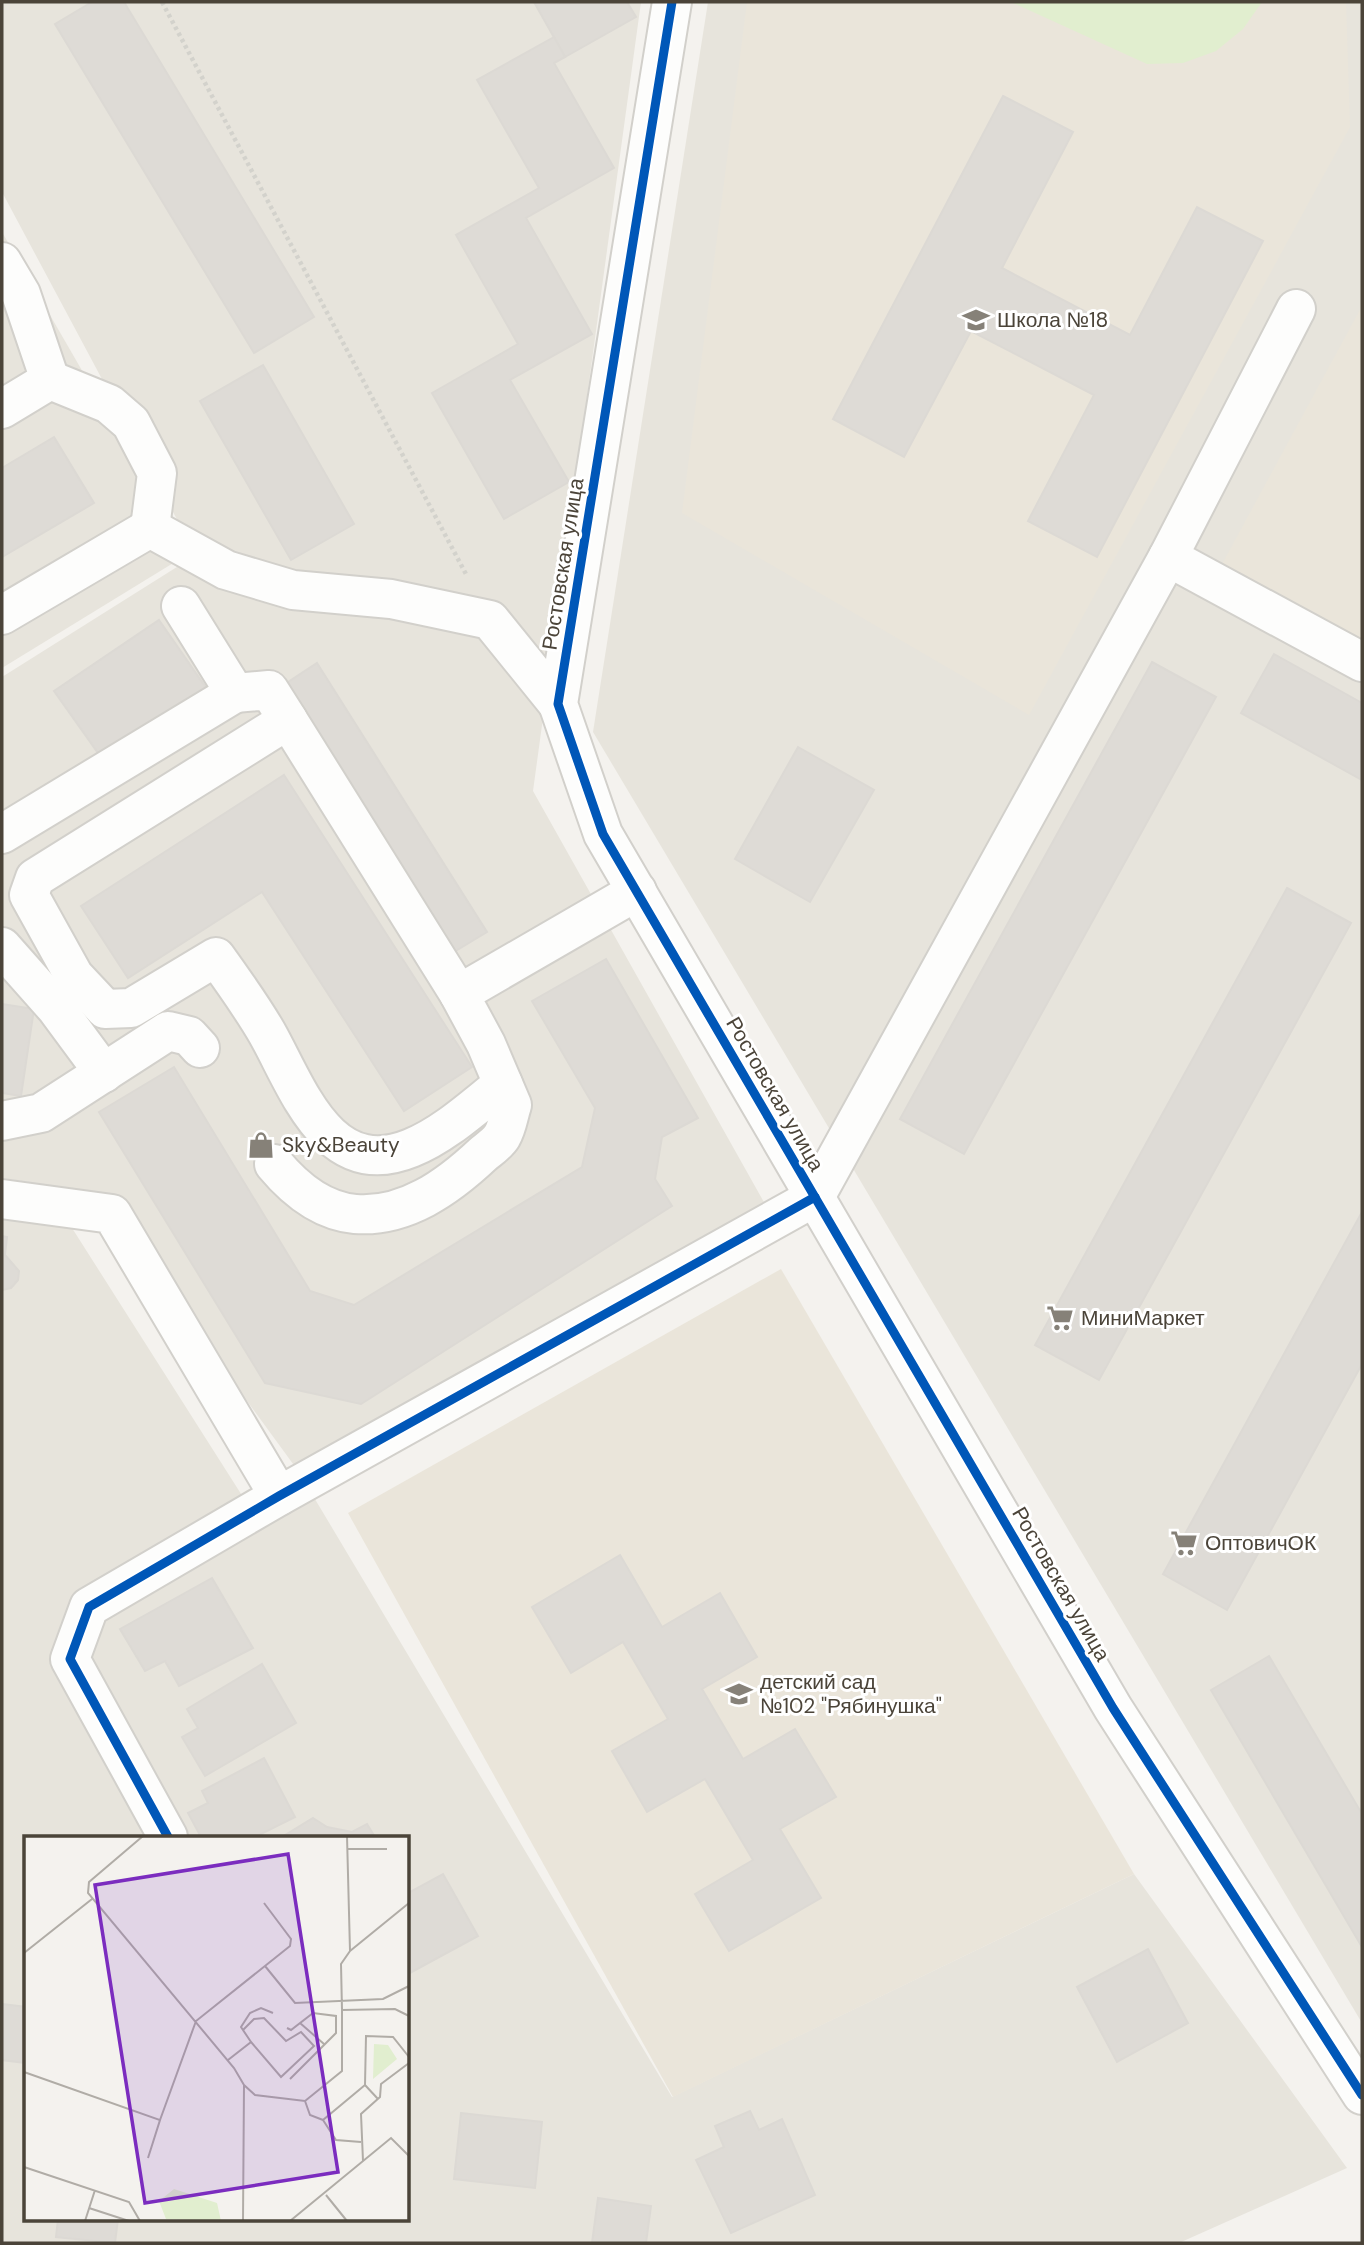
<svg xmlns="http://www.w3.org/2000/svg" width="1364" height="2245" viewBox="0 0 1364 2245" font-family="'DM Sans',sans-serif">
	<rect width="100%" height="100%" fill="#f4f2ee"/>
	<!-- residential -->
	<g fill="#e7e4dc" fill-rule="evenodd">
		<path d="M2 2H641L533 791 774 1220 297 1469 672 2097 1134 1874 1347 2168 1179 2243H2V1217L72 1228 243 1497 296 1468 94 1192 2 1178V677L196 555 2 192ZM26 1837H408V2219H26Z"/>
		<polygon points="708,2 1362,2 1362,2023 593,732"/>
		<polygon points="2,232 188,554 2,668"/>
	</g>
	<!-- education -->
	<g fill="#eae5da">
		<polygon points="747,2 1346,2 1350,127 1029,715 682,513"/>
		<polygon points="1362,306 1362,642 1220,568"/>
		<polygon points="781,1269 1134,1874 673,2097 348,1513"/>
	</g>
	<!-- green -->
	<polygon fill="#e1eecf" points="1011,2 1262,2 1243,29 1216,51 1183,63 1147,64"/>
	<!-- building -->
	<g fill="#dedbd6" stroke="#dcd9d4" stroke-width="2">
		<polygon points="92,2 124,2 314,317 254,353 55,24"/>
		<polygon points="534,2 627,2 636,17 565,57"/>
		<polygon points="554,37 565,57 554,63 614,168 526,218 592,334 510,380 569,482 504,519 432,393 518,344 456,235 539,188 477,80"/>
		<polygon points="1003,96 1073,132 1002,268 1130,335 1197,207 1263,241 1097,557 1028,521 1094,395 971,331 904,457 833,419"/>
		<polygon points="263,365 354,524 291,560 200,401"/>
		<polygon points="54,437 94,503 2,557 2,468"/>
		<polygon points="159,620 207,689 103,760 54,691"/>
		<polygon points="1274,654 1362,703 1362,780 1241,713"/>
		<polygon points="1152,662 1216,697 964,1154 900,1119"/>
		<polygon points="317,663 487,932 454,952 285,684"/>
		<polygon points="798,747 874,790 810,902 735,859"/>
		<polygon points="284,775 472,1067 404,1111 262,892 128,978 81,906"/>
		<polygon points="1287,888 1351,923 1099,1380 1035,1345"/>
		<polygon points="606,959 698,1118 662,1137 655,1179 672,1206 361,1404 265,1383 99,1112 174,1067 310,1291 354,1305 582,1167 595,1108 532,1001"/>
		<polygon points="2,1004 34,1009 21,1096 2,1093"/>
		<polygon points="1362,1212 1362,1364 1227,1610 1163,1574"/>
		<polygon points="2,1236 7,1237 5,1255 19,1271 18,1280 11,1288 2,1290"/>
		<polygon points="620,1555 662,1627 720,1593 757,1657 702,1689 743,1759 795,1729 836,1797 780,1829 821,1898 729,1951 695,1894 753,1860 705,1779 647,1812 612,1751 668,1719 623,1642 571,1673 532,1607"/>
		<polygon points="212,1578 253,1648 179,1686 165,1661 145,1671 120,1629"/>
		<polygon points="1269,1656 1362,1814 1362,1947 1211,1690"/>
		<polygon points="262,1664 296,1723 205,1776 182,1737 198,1728 187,1709"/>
		<polygon points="264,1758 295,1817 255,1837 201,1837 188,1813 208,1803 202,1791"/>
		<polygon points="313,1818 327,1827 352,1832 367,1824 375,1837 282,1837"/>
		<polygon points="443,1874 478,1936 408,1974 408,1893"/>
		<polygon points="1148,1949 1188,2023 1117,2062 1077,1987"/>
		<polygon points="2,2004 26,2007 26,2063 2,2060"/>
		<polygon points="750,2111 759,2130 782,2119 815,2195 731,2233 696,2160 724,2147 715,2126"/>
		<polygon points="461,2113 542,2122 535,2188 454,2179"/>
		<polygon points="598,2198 651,2206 646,2243 592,2243"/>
		<polygon points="58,2219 118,2219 115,2243 56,2237"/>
	</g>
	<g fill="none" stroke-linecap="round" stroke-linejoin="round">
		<defs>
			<g id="minor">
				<polyline points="672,2 558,704 603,834 1113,1708 1362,2095"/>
				<polyline points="2,262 21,294 50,380 2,409"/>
				<polyline points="1296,309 1168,557 1362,662"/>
				<polyline points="50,380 109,404 131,423 157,473 150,528"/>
				<polyline points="181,606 235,693 269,690 288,720"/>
				<polyline points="2,615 150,528 226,570 293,590 391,599 490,620 558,704"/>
				<polyline points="2,834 235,693"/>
				<polyline points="2,947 56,1008 104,1073"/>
				<path d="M459 994 288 720 35 878 29 895 74 976 105 1009 131 1008 216 957C234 982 252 1007 267 1033 298 1088 328 1182 411 1148 444 1135 475 1106 503 1084"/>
				<polyline points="2,1121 41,1113 168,1031 189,1036 200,1048"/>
				<path d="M274 1164C294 1188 322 1211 355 1214 405 1218 448 1187 483 1154 489 1149 498 1143 502 1136 507 1128 509 1114 512 1105L486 1044 459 994 637 891"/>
				<polyline points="2,1199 112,1214 279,1496"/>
				<polyline points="168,1837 70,1659 89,1607 279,1496 815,1197 1168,557"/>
			</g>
		</defs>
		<!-- minor casing -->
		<use href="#minor" stroke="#d2d0cb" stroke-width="42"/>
		<!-- path -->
		<polyline stroke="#d3d2cc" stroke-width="4.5" stroke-dasharray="3.5 3.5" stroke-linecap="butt" points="162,2 467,576"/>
		<!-- minor -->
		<use href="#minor" stroke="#fdfdfc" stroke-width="38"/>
		<defs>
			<g id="cycleway">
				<polyline points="672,2 558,704 603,834 1113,1708 1362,2095"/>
				<polyline points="168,1837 70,1659 89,1607 279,1496 815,1197"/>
			</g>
		</defs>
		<!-- cycleway casing -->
		<use href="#cycleway" stroke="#fff" stroke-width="13"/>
		<!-- cycleway -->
		<use href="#cycleway" stroke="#0057b8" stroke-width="9"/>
	</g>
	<!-- icons -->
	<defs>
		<symbol id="school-bare" viewBox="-9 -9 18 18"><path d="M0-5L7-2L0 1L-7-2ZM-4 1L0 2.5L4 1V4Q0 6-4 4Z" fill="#868178" stroke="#fff" stroke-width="2.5" paint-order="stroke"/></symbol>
		<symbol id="shop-bare" viewBox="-9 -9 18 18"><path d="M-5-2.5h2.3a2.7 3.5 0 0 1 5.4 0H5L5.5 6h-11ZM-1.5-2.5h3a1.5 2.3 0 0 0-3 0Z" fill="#868178" stroke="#fff" stroke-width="2.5" paint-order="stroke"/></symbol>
		<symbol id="supermarket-bare" viewBox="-9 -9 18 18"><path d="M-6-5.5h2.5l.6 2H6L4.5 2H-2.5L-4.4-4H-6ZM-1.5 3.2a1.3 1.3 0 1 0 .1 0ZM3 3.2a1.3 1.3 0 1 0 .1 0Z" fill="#868178" stroke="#fff" stroke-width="2.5" paint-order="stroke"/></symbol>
	</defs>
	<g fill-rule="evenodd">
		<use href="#school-bare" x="957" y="301" width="38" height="38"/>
		<use href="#shop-bare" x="242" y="1126" width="38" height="38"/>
		<use href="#supermarket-bare" x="1041" y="1299" width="38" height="38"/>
		<use href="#supermarket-bare" x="1165" y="1524" width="38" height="38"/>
		<use href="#school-bare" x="720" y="1675" width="38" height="38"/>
	</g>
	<g text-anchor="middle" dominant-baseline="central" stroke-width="6" stroke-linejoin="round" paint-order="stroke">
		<!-- poi labels -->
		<g font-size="21" fill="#4b4439" stroke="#fff" text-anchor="start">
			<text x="997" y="320">Школа №18</text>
			<text x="282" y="1145">Sky&amp;Beauty</text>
			<text x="1081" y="1318">МиниМаркет</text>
			<text x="1205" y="1543">ОптовичОК</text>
			<text x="760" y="1682">детский сад<tspan x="760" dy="24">№102 "Рябинушка"</tspan></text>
		</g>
		<!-- street labels -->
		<g font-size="21" fill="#4b4439" stroke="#fff">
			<text transform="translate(563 564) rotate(-81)">Ростовская улица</text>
			<text transform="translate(775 1094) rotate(60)">Ростовская улица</text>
			<text transform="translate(1061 1584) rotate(60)">Ростовская улица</text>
		</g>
	</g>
	<!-- overview -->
	<g transform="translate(24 1836)">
		<rect width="385" height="385" fill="#f4f2ee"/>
		<path d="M350 208 364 209 373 223 349 243ZM150 353 193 367 197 385 142 383 135 365Z" fill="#e1eecf"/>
		<path fill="none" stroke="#b0aca6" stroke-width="2" d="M119 0 65 46 64 57 210 232 220 249 219 385M323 0 326 115 317 128 318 174 371 173 385 180M323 13H363M326 115 385 67M0 117 68 63M241 130 271 167 359 163 385 150M276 187 300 208M263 192 267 194 289 177 312 180V197L266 243M219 194 230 183 240 182 262 205 277 196 290 210 257 241 227 206M204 224 227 206 217 191 226 177 237 172 249 177M0 236 136 284 124 322M220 249 231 259 281 265 318 235V174M354 263 341 249 342 200 369 201 385 221M281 265 286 279 299 284M136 284 172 185 266 110 267 103 240 67M337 306 312 304 299 284 341 249M339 325 337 278 356 261 357 248 385 227M0 331 105 366 116 385M302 359 323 385M65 372 105 385M61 385 71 354M266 385 367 302 385 320"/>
		<path fill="#7b2cbf" fill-opacity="0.15" stroke="#7b2cbf" stroke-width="3.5" d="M264 18 314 336 121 367 71 49Z"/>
		<rect width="385" height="385" fill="none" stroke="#4b4439" stroke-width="3.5"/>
	</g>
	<!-- border -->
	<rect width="1364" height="2245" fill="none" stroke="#4b4439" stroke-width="7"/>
</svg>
